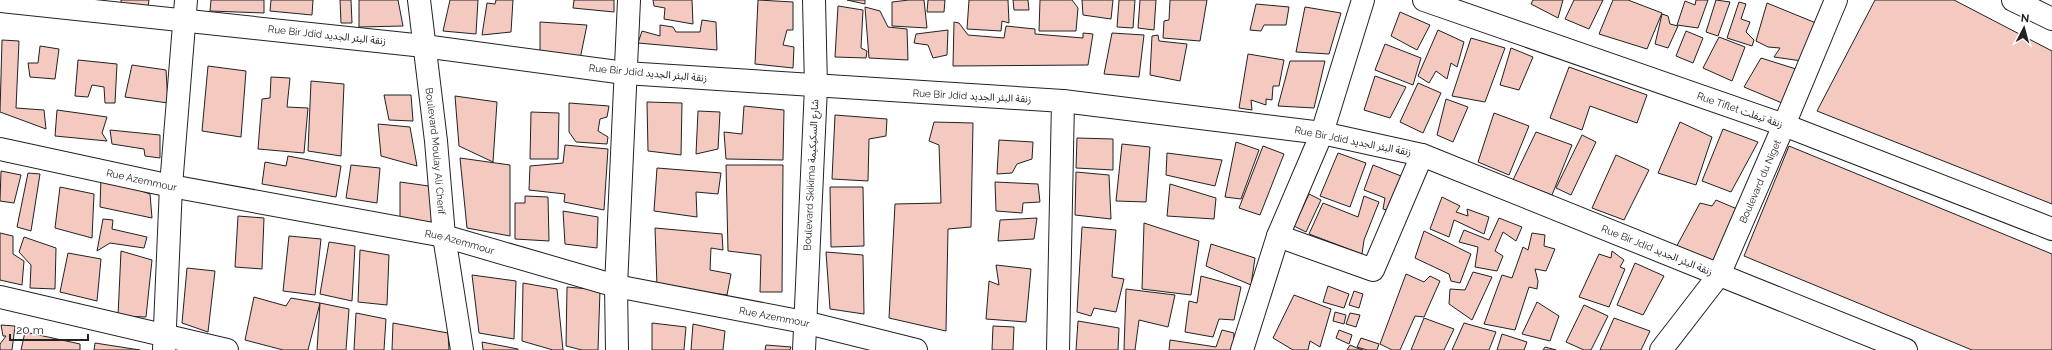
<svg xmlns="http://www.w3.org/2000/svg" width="2052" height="350" viewBox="0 0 2052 350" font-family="Raleway,'Noto Sans Arabic',sans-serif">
	<rect width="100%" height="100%" fill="#fff"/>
	<!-- building -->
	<g fill="#f3c9c0" stroke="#222">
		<polygon points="121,0 149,0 148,7 121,4"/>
		<polygon points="211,0 264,0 264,13 210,11"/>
		<polygon points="271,0 313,0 312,15 270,11"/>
		<polygon points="340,0 351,0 352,23 341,23"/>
		<polygon points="359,0 398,0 403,26 359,27"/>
		<polygon points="450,0 478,0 476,34 443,31"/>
		<polygon points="496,0 513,0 511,32 482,35 487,3 495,4"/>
		<polygon points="574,0 614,0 614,12 573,8"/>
		<polygon points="653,0 692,0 693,24 664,19 665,8 654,6"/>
		<polygon points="758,0 793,2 793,30 787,30 783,45 794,47 793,68 755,64"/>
		<polygon points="847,0 865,0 865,4"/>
		<polygon points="909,0 924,0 927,28 892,26 892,2"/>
		<polygon points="928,0 945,0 944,12 927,12"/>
		<polygon points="969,0 1008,0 1009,23 1002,21 1001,31 967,29"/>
		<polygon points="1013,0 1028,0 1029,10 1014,10"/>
		<polygon points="1040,0 1072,0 1078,8 1076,31 1039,31"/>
		<polygon points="1082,0 1113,0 1111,19 1083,15"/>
		<polygon points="1119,0 1135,0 1133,28 1117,27"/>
		<polygon points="1140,0 1156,0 1154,30 1138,28"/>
		<polygon points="1170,0 1207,0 1200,41 1163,38 1164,21 1169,20"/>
		<polygon points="1533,0 1563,0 1558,18 1531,4"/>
		<polygon points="1574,0 1603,0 1589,29 1565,19"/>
		<polygon points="1613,0 1628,0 1662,13 1647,49 1599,34"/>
		<polygon points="1696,0 1708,0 1698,28 1677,25 1685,1 1695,5"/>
		<polygon points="1716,0 1730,2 1718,36 1706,32"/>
		<polygon points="1875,0 1954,0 2052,51 2052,204 1817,111"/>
		<polygon points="1739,2 1746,4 1741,19 1750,22 1746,32 1754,40 1752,46 1727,38"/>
		<polygon points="1767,3 1816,23 1802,61 1774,57 1780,48 1768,47 1756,41"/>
		<polygon points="1256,4 1289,7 1286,25 1264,25 1261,31 1250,30"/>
		<polygon points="838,6 863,10 861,48 867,51 866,58 835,57"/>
		<polygon points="865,7 880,11 888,27 907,29 908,60 869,58"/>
		<polygon points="1305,7 1341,13 1329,54 1296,52"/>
		<polygon points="1400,12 1430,25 1417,50 1391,36"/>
		<polygon points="1662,14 1668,16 1670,24 1678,26 1668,48 1655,44"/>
		<polygon points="702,20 716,22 717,50 638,43 642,31 660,36 660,25 673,27 676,32 700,32"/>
		<polygon points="540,22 587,25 580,59 540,56"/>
		<polygon points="954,22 959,23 968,35 1004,38 1006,26 1035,29 1035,34 1083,38 1083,33 1093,34 1088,65 953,66"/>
		<polygon points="948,30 947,55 933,58 928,45 914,43 916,34"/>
		<polygon points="1438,30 1464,42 1457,67 1451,63 1447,79 1436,71 1429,83 1418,76"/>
		<polygon points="1686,31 1703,38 1693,63 1676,56"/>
		<polygon points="1112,33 1144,35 1139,77 1104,74"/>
		<polygon points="1158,35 1159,41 1187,44 1180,81 1150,75 1152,36"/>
		<polygon points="1719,37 1745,47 1732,81 1703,68"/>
		<polygon points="1471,38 1505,48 1485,102 1452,96"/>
		<polygon points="2,40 19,41 16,108 44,110 46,129 0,112"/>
		<polygon points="1385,44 1421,58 1413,85 1375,70"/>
		<polygon points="40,46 59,49 55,79 30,77 28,63 38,63"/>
		<polygon points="1511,48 1533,57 1519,90 1500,85"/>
		<polygon points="1248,54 1284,60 1279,86 1273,86 1272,100 1266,99 1266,105 1251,100 1252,110 1239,108"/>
		<polygon points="1761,58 1796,69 1782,103 1744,87"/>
		<polygon points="78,60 117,64 115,103 105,103 104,87 92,85 88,97 75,96"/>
		<polygon points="1290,61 1325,61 1314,108 1278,106"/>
		<polygon points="132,65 166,70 168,103 125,97"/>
		<polygon points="208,66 246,71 241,137 202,131"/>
		<polygon points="1569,67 1647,95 1637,123 1590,106 1582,130 1550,118"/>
		<polygon points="1375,76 1406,87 1390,118 1364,110"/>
		<polygon points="271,77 290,78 287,107 308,108 304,153 258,149 262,99 270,98"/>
		<polygon points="311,81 344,84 341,156 308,151"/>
		<polygon points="1418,83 1441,93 1423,133 1400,122"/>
		<polygon points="384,95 411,95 413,121 389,120"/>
		<polygon points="455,96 497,102 493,162 459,146"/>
		<polygon points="1446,99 1468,107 1453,142 1437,135"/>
		<polygon points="647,102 682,103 681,155 648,151"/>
		<polygon points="569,103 609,106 607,117 600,119 598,131 608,137 607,144 576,142 569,132"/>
		<polygon points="744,106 784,110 783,160 726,159 724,132 742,134"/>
		<polygon points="57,110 107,117 102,133 107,141 55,136"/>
		<polygon points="698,111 720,112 718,149 696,154"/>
		<polygon points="531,112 559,113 558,159 530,159"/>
		<polygon points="1494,113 1529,126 1509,175 1478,162"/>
		<polygon points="835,115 887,119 886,136 869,139 868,181 832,179"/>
		<polygon points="934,122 973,123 971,227 948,229 946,331 889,318 895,204 941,203 939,145 929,141"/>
		<polygon points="1680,122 1712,137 1696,185 1658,173"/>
		<polygon points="378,124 410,127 417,166 381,156"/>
		<polygon points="1723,129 1758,142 1731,192 1702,181"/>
		<polygon points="110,130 160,135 160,158 145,156 144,149 112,144"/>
		<polygon points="1536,132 1572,145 1552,195 1513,180"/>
		<polygon points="1582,135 1596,142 1571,195 1556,188"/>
		<polygon points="1077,138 1113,139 1113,170 1076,168"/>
		<polygon points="999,140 1033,142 1032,159 1017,164 1012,173 997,174"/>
		<polygon points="1236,142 1259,150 1241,199 1225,197"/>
		<polygon points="1122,144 1150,147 1146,202 1116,201"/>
		<polygon points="565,145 608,149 604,210 564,202 565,194 529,190 530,166 563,163"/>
		<polygon points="1263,146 1284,154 1260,215 1239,208"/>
		<polygon points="1789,146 2052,254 2052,350 1972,350 1744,256"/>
		<polygon points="1167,153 1222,160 1215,186 1166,175"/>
		<polygon points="1338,153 1366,163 1350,207 1320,196"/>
		<polygon points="1616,155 1649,170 1624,220 1592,208"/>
		<polygon points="288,156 341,166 336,197 262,184 265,162 286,166"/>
		<polygon points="460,158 510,165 510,236 467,228"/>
		<polygon points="351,165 380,168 377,203 346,198"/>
		<polygon points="726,165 783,165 782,292 760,292 761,255 728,251"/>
		<polygon points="1373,165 1401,176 1390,211 1383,209 1385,198 1364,190"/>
		<polygon points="657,168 721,173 718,194 696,192 697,217 654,211"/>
		<polygon points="1,171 21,175 14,203 0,201"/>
		<polygon points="1076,172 1109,175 1111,219 1075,215"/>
		<polygon points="28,173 40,174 31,231 17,227"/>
		<polygon points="101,177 150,194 152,218 100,207"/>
		<polygon points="400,182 436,187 433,215 430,225 400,221"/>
		<polygon points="995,182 1038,184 1040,202 1023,203 1022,213 996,211"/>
		<polygon points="1170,184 1216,198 1214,219 1167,216"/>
		<polygon points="60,187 94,194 92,238 55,228"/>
		<polygon points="830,187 863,187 864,246 831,247"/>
		<polygon points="1309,194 1321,200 1306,232 1294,226"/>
		<polygon points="525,196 548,197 549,241 515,239 515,203 525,203"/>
		<polygon points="1364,196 1379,202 1364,240 1362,254 1309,234 1323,203 1358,217"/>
		<polygon points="1442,197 1460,206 1456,212 1468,216 1467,209 1489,217 1484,234 1454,220 1449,237 1430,229"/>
		<polygon points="1716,200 1737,209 1712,264 1674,251 1700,203 1712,206"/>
		<polygon points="563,211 598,217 597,248 565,244"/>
		<polygon points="238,216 264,218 262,269 235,267"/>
		<polygon points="1037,218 1034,239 998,241 1000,220"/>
		<polygon points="1499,218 1522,227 1516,241 1503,232 1495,251 1503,256 1497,271 1475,267 1478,247 1459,242 1464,230 1489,240"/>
		<polygon points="103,219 113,220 112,229 147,237 144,248 110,243 97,251"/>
		<polygon points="1144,223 1199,241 1191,295 1142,289"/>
		<polygon points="1082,227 1116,230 1112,277 1124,279 1116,312 1094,308 1091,316 1077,312"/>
		<polygon points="655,228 722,234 723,250 711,248 710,270 731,274 727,295 657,286"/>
		<polygon points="1424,231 1471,254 1460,283 1451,281 1449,274 1415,258"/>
		<polygon points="0,233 13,236 13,254 24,261 22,285 0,280"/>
		<polygon points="1532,233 1545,235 1544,246 1555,249 1546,271 1535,269 1538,281 1537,289 1529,287 1515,330 1484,324 1502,275 1512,278 1523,247 1528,250"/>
		<polygon points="289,236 321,239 315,295 283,291"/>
		<polygon points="24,237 56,248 55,289 30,288 31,265 19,252"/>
		<polygon points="329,242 355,246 352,301 320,294"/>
		<polygon points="1211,244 1255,258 1251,285 1206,266"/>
		<polygon points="360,250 389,255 387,305 358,302"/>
		<polygon points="121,251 152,260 146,317 118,316"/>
		<polygon points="1612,251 1624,260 1620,267 1625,269 1609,307 1579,297 1599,254 1611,258"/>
		<polygon points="826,252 863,255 864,314 830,309"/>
		<polygon points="68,253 101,259 97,301 60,292"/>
		<polygon points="1635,263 1664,276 1643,315 1617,305"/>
		<polygon points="996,265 1031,269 1026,322 986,319 989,281 999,285"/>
		<polygon points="187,268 215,271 208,332 182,323"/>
		<polygon points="1473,272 1492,277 1472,320 1449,304 1450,289 1465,290"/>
		<polygon points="1406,274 1424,282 1430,276 1440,281 1424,317 1415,316 1400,350 1392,350 1380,344"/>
		<polygon points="472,275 516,281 514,339 479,333"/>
		<polygon points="1201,276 1241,287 1234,320 1219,319 1213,337 1185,332 1189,301 1197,303"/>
		<polygon points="523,283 557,289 563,350 553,350 522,341"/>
		<polygon points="1328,286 1349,294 1344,308 1323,302"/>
		<polygon points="567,287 600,290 598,350 582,350 566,346"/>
		<polygon points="1126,289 1175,295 1168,327 1139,320 1135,350 1124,350"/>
		<polygon points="1354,291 1363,294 1359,308 1349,305"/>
		<polygon points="1294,295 1331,309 1320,347 1310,341 1308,350 1293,350 1273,338"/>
		<polygon points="254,297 286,306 291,298 320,303 308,350 283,350 245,340"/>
		<polygon points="1537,302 1559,316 1550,341 1522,334"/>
		<polygon points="320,303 349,309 346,350 317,350"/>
		<polygon points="1584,305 1608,316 1591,350 1584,350 1566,342"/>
		<polygon points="1335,312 1346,315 1344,324 1333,321"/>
		<polygon points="356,313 386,319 384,350 354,350"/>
		<polygon points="1350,313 1360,315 1356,327 1346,324"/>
		<polygon points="1424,318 1454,329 1444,350 1411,350"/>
		<polygon points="1614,318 1650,331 1641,350 1600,350"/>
		<polygon points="1078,321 1119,328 1118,350 1076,350"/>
		<polygon points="393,323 448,333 449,350 392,350"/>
		<polygon points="652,323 686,327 684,350 652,350"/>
		<polygon points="1464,323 1496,332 1489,350 1452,350"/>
		<polygon points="693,324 725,331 723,350 691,350"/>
		<polygon points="1,325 15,326 12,350 0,350 0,344 6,336 3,336"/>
		<polygon points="993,326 1014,327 1013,350 992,350"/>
		<polygon points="1222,330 1234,333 1233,350 1169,350 1170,340 1216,347"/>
		<polygon points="1339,330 1352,335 1349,344 1336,338"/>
		<polygon points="25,332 80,344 80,350 21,350"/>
		<polygon points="1502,334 1527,342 1524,350 1497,350"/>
		<polygon points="1361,338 1379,344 1377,350 1367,350 1357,347"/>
		<polygon points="482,342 518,349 518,350 483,350"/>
		<polygon points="95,343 140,350 94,350"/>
		<polygon points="766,345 791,347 790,350 765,350"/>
		<polygon points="1350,345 1357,348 1363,350 1347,350"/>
		<polygon points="1545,347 1556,350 1543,350"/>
	</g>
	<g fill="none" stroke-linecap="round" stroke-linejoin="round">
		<defs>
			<g id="minor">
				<path id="s1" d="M419 0 436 141 444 236 462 350"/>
				<polyline points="1424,0 1784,125 2052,229"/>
				<polyline points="2013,0 2052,19"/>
				<polyline points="0,1 424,46 625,73 1063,101 1322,133 1422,155 1906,350"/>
				<path id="s2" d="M0 149 171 186 444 236 616 286 804 322 916 350"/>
				<polyline points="1278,236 1373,270 1422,155"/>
				<polyline points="0,297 227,350"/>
				<polyline points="164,350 171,186 186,0"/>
				<polyline points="617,350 616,286 629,0"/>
				<polyline points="804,350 816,87 814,0"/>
				<polyline points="1058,350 1063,101"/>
				<polyline points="1242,350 1278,236 1322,133 1363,0"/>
				<path id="s3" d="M1661 350 1719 275 1784 125 1836 0"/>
			</g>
		</defs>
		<!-- minor casing -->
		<use href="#minor" stroke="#222" stroke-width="24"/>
		<!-- minor -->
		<use href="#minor" stroke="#fff" stroke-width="22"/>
	</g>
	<g text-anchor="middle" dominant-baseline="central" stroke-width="3" stroke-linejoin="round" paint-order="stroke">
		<!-- street labels -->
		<g font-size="10" fill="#222" stroke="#fff">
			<text transform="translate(327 35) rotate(6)">Rue Bir Jdid زنقة البئر الجديد</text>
			<text transform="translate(648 73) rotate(5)">Rue Bir Jdid زنقة البئر الجديد</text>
			<text transform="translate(972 96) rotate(3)">Rue Bir Jdid زنقة البئر الجديد</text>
			<text transform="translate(1740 110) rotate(19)">Rue Tiflet زنقة تيفلت</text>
			<text transform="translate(1353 141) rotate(11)">Rue Bir Jdid زنقة البئر الجديد</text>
			<text stroke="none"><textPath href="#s1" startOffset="152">Boulevard Moulay Ali Cherif</textPath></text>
			<text transform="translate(811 175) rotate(-87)">Boulevard Skikima شارع السكيكيمة</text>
			<text stroke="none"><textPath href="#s2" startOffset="145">Rue Azemmour</textPath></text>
			<text stroke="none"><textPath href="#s3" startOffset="197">Boulevard du Niget</textPath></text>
			<text stroke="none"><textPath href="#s2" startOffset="469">Rue Azemmour</textPath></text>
			<text transform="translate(1657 250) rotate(22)">Rue Bir Jdid زنقة البئر الجديد</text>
			<text stroke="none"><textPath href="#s2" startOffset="793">Rue Azemmour</textPath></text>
		</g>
	</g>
	<!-- north arrow -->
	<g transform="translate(2024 28) rotate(6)" stroke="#ffffff" stroke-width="3" paint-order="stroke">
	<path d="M0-3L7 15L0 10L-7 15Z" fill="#222222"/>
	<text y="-6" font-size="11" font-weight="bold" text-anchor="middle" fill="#222222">N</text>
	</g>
	<!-- scale -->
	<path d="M10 334v6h78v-6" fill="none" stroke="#222222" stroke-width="2"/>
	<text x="16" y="334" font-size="12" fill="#222222" stroke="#ffffff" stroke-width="3" paint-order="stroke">20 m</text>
</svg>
